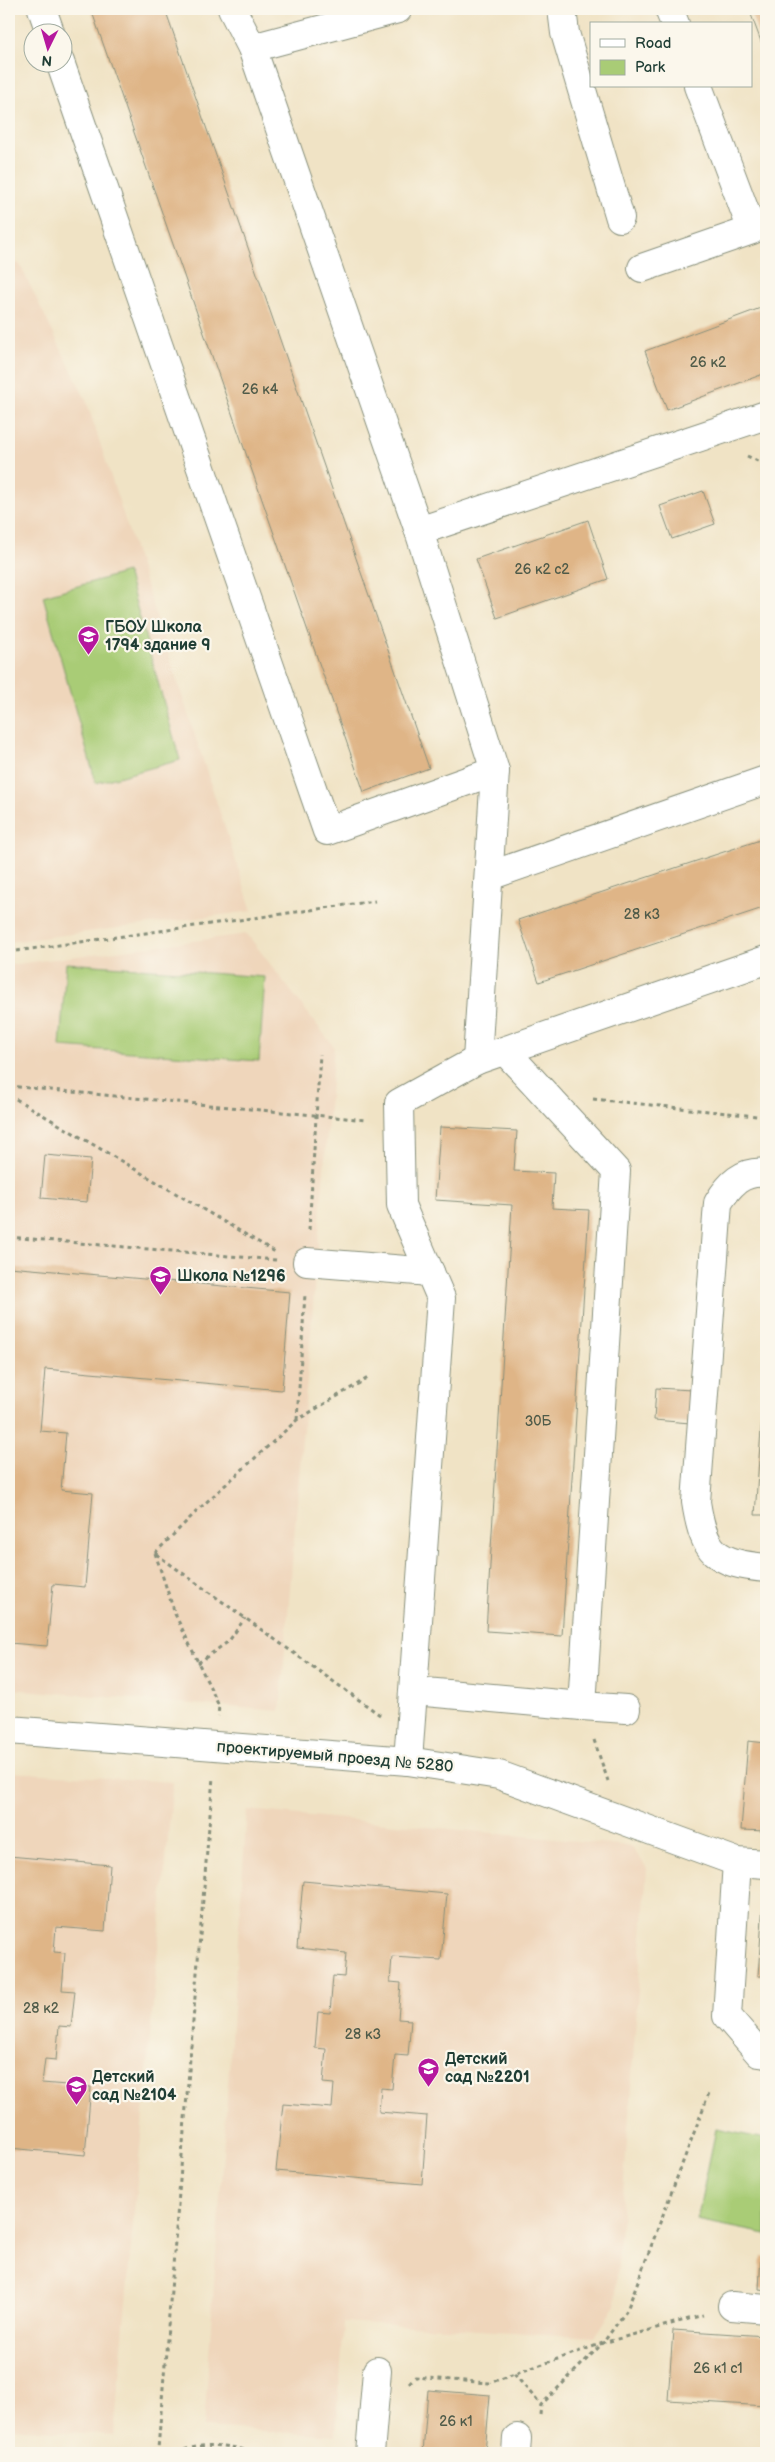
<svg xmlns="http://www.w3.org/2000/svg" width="775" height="2462" viewBox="0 0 775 2462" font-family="'Balsamiq Sans',sans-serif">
	<rect width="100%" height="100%" fill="#fbf7ec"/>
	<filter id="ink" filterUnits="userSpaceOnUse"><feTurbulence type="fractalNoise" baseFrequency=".02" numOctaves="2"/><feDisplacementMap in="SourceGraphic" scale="10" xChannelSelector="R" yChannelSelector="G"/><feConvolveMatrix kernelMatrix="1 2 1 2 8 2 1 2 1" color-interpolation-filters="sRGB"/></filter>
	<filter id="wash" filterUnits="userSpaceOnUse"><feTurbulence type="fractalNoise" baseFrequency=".0096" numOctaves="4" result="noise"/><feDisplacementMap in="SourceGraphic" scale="20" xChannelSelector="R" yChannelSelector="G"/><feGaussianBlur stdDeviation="1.12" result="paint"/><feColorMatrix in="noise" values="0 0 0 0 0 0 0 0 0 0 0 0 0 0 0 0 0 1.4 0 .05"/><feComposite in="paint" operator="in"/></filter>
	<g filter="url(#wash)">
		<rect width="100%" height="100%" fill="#f0e3c5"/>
		<!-- built -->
		<g fill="#efd6bb">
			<polygon points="19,263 86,400 252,911 9,942 9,265"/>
			<polygon points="247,934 334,1047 280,1711 9,1689 9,965"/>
			<polygon points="9,1772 173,1782 114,2435 9,2428"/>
			<polygon points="247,1810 631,1846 647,1868 615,2305 595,2337 344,2322 336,2436 204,2427"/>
		</g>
		<!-- green -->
		<g fill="#a9cc76" stroke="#648455">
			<polygon points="127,572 180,760 96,783 43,596"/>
			<polygon points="66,963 265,977 259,1061 60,1047"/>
			<polygon points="716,2129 766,2139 766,2234 697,2220"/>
		</g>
		<g id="blocks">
			<!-- building -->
			<g fill="#dfb587">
				<polygon points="91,9 165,9 429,768 364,792"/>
				<polygon points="749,9 766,9 766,55"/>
				<polygon points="766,306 766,373 667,410 645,351"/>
				<polygon points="703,491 715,524 672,539 660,506"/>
				<polygon points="588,520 608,579 497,618 476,559"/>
				<polygon points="766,838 766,907 539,982 518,920"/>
				<polygon points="440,1127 517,1131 514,1171 554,1173 552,1208 589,1210 562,1636 486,1631 512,1205 435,1200"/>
				<polygon points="45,1155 91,1159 87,1202 41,1198"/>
				<polygon points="9,1267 290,1292 282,1390 45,1369 40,1431 66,1433 61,1490 93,1493 85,1587 53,1584 47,1646 9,1643"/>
				<polygon points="765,1373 766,1373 766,1515 755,1515"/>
				<polygon points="656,1388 692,1390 690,1423 654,1420"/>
				<polygon points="748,1741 766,1743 766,1831 741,1830"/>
				<polygon points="9,1856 110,1865 105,1931 56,1927 54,1952 65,1953 62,1990 75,1991 71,2027 59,2026 56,2060 45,2059 42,2083 91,2087 85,2155 9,2148"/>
				<polygon points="303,1881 447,1894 441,1960 392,1957 390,1982 401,1983 398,2019 411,2020 408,2056 395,2055 392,2089 381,2088 379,2112 427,2116 422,2184 276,2171 283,2104 332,2108 334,2084 323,2083 326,2049 315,2048 318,2012 330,2013 333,1976 344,1977 346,1953 297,1948"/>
				<polygon points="763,1903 766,1903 766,1976 758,1976"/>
				<polygon points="761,2256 766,2257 766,2290 759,2289"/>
				<polygon points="673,2330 766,2336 766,2406 668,2400"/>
				<polygon points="428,2390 490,2395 485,2453 423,2453"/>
			</g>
		</g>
	</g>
	<g filter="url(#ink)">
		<use href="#blocks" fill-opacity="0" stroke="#88907c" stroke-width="1"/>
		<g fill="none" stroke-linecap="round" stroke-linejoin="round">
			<defs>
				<g id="minor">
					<polyline points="42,9 50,32"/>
					<polyline points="232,9 252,48 419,531 495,771 477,1060"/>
					<polyline points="562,9 565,33 620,218"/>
					<polyline points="669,9 675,24"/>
					<polyline points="252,48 398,9"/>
					<polyline points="60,62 327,831 495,771"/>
					<polyline points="642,268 752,230 698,86"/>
					<polyline points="419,531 766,415"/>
					<polyline points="489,876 766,780"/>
					<path d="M766 1173C742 1170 729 1185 718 1203L696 1502C704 1553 715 1563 766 1568"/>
					<polyline points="307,1262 430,1272"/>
					<polyline points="414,1691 582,1706 616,1171 505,1051"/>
					<polyline points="582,1706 626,1709"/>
					<polyline points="9,1730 408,1761 499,1775 737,1862 766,1864"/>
					<polyline points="408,1761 441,1298 401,1205 399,1103 477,1060 766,960"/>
					<polyline points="737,1862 727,2016 759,2053 766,2054"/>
					<polyline points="732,2306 766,2309"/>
					<polyline points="370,2453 377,2371"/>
					<polyline points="516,2453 517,2438"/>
				</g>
			</defs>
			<!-- minor casing -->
			<use href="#minor" stroke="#88907c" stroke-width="30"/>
			<!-- path -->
			<g stroke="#88907c" stroke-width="3" stroke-dasharray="4 4" stroke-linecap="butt">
				<polyline points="747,456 766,465"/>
				<polyline points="9,952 375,901"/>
				<polyline points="9,1086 366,1120"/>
				<polyline points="9,1095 277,1253"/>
				<polyline points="593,1099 766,1117"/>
				<polyline points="309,1230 320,1054"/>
				<polyline points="9,1237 276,1260"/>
				<polyline points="297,1420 305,1294"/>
				<polyline points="155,1553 175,1614 219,1706 218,1716"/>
				<polyline points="155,1553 201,1507 297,1420 368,1378"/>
				<polyline points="156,1554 380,1715"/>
				<polyline points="198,1663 229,1641 245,1618"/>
				<polyline points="594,1740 608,1781"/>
				<polyline points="514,2374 541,2405"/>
				<polyline points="409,2383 415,2377 489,2383 603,2343 627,2310 709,2093"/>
				<polyline points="540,2415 541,2405 603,2343 703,2315"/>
				<polyline points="155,2453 158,2449"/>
				<polyline points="161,2453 158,2449 213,1777"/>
				<path d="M177 2453C202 2441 230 2445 255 2453"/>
			</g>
			<!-- minor -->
			<use href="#minor" stroke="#fff" stroke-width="28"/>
		</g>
	</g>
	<!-- icons -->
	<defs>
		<symbol id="school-pin" viewBox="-11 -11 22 30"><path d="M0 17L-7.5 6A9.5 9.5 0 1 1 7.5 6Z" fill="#b5179e" stroke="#fbf7ec"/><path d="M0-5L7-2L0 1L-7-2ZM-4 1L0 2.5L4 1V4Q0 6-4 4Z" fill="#fff"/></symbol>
	</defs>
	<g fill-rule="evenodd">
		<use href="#school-pin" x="76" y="624" width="25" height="34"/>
		<use href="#school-pin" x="148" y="1264" width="25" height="34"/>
		<use href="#school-pin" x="416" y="2056" width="25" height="34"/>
		<use href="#school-pin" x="64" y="2074" width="25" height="34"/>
	</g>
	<g text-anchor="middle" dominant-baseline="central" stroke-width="4.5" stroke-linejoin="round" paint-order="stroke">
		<!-- number labels -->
		<g font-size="14" fill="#4f5b49">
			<text x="708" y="362">26 к2</text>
			<text x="260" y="389">26 к4</text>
			<text x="542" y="569">26 к2 с2</text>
			<text x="642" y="914">28 к3</text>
			<text x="538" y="1421">30Б</text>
			<text x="41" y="2008">28 к2</text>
			<text x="363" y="2034">28 к3</text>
			<text x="718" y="2368">26 к1 с1</text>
			<text x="456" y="2421">26 к1</text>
		</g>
		<!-- poi labels -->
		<g font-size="16" font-weight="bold" fill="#1f3d34" stroke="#fbf7ec" text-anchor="start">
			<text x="105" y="627">ГБОУ Школа<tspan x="105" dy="18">1794 здание 9</tspan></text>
			<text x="177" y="1276">Школа №1296</text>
			<text x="445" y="2059">Детский<tspan x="445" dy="18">сад №2201</tspan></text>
			<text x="92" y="2077">Детский<tspan x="92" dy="18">сад №2104</tspan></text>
		</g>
		<!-- street labels -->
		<g font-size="16" fill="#1f3d34" stroke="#fbf7ec">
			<text transform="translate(335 1757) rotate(5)">проектируемый проезд № 5280</text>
		</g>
	</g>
	<!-- margin -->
	<rect width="775" height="2462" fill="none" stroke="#fbf7ec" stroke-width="30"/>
	<!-- legend -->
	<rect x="590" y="22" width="162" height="65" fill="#fbf7ec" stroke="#a3ada2"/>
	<rect x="600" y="39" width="25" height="8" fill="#ffffff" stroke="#a3ada2"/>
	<text x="635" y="48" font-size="15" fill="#1f3d34">Road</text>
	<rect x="600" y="60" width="25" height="15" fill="#a9cc76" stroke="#a3ada2"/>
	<text x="635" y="72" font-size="15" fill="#1f3d34">Park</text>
	<!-- north arrow -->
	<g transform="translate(48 48) rotate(185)"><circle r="24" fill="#fbf7ec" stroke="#a3ada2"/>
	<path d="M0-4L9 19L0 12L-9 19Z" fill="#b5179e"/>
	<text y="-8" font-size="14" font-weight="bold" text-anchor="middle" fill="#1f3d34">N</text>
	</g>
</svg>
